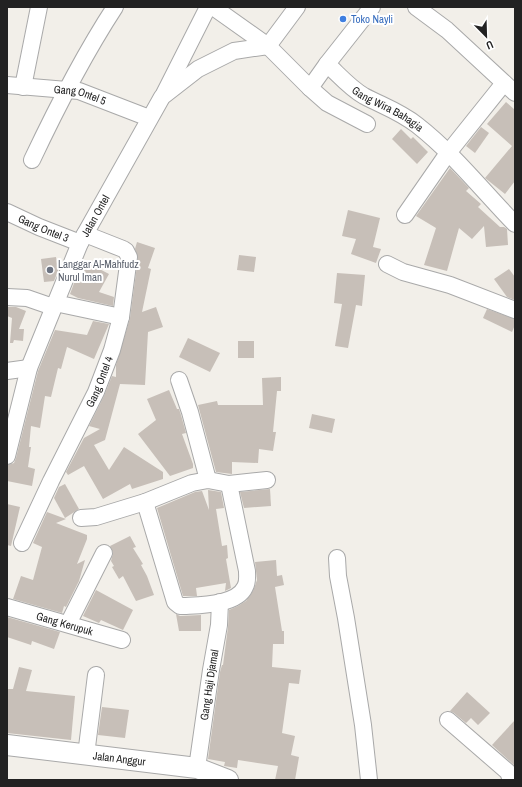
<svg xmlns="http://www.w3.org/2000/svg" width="522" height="787" viewBox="0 0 522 787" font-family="'Archivo Narrow',sans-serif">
	<rect width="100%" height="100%" fill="#f2efe9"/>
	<!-- building -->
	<g fill="#c7bfb8">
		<polygon points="506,102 515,110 515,181 505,194 485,178 512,146 487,124"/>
		<polygon points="481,127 489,133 475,153 466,146"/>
		<polygon points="401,129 411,139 413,137 428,152 417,164 392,139"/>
		<polygon points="450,168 469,188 466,191 481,204 478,207 500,227 504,227 507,229 508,245 486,247 484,226 472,239 459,228 447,271 424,265 436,228 416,216"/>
		<polygon points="348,210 380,218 373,247 381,249 376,263 351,254 356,239 342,236"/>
		<polygon points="137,242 155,248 148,268 151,269 142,312 156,307 163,327 148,332 145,385 120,384 105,440 94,445 109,470 124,447 163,472 163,479 132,489 130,484 103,499 84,466 68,475 66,472 84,438 100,429 89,426 104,396 112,376 116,377 116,365 130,318 138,258 135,249"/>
		<polygon points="239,255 256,257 254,272 237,270"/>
		<polygon points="56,257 58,271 54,281 44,282 41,259"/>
		<polygon points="88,263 109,274 99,292 114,297 113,306 78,298 70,294 76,278 79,279"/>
		<polygon points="509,269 515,277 515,300 507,297 494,279"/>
		<polygon points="337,273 365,275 362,306 356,305 348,348 335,346 342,304 334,303"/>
		<polygon points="7,307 16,307 26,311 19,329 24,329 23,341 14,340 13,343 10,343 12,318 7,316"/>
		<polygon points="487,309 515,319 515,325 512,332 483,318"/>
		<polygon points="93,321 109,324 94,359 67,347 61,369 58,368 51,397 45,396 40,428 31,426 29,447 31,447 28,467 35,469 32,486 7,481 8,465 14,463 16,458 38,371 55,330 87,335"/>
		<polygon points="188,338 220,353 210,372 179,357"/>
		<rect x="238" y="341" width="16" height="17"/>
		<polygon points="281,377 281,391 277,391 273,432 276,432 273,451 259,449 258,463 232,462 232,474 216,472 198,405 217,401 218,405 263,405 262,378"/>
		<polygon points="169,390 177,409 179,409 181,415 186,433 182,434 193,464 193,468 170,476 138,434 156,420 147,399"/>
		<polygon points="312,414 335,419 332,433 309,428"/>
		<polygon points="65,484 79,509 65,518 54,498 59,487"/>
		<polygon points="270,489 271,506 244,508 240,492"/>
		<polygon points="208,490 221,492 224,508 216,509 222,546 227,545 228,558 226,559 231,588 225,591 226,583 196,588 197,596 183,596 157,508 195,492 202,491 209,510"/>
		<polygon points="7,504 20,507 11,546 7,545"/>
		<polygon points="47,512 66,519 56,523 87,535 87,539 77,564 85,560 79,581 66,607 64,606 62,613 13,599 21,576 33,580 42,547 33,543"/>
		<polygon points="130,536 136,547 133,548 143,564 141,565 147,576 154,595 136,601 123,576 119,579 112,567 114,566 111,561 113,553 110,546"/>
		<polygon points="276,560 277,576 282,575 284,585 275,587 282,631 284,631 284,644 273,644 272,667 301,670 299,684 289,683 282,733 295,736 291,755 299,757 295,780 275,780 278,766 238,760 237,768 224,766 225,762 208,759 220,672 222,665 223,665 228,627 229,610 238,606 246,601 253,591 257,580 255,562"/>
		<polygon points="96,590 133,610 123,630 101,620 99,623 83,616"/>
		<polygon points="176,614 180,616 201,615 201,631 179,631"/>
		<polygon points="7,617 60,632 54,649 32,641 31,645 7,637"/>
		<polygon points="19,667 32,670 26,691 75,696 71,740 7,733 7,689 13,689"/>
		<polygon points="467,692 490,713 478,725 471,718 466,723 454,713 450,711"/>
		<polygon points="102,707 129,710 125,738 98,735"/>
		<polygon points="515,720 515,766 492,745"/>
	</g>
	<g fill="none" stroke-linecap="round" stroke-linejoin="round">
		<defs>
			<g id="minor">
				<polyline points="213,7 268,46 310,88 327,103 367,124"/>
				<polyline points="416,7 447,30 515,93"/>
				<path id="s1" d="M327 64C339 75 350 88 364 96 383 106 399 111 417 125 453 153 483 191 515 224"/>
				<path id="s2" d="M7 85 79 91 149 118"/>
				<polyline points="23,87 39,7"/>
				<polyline points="310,88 327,64 372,7"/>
				<polyline points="164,94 208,7"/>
				<path d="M32 160C57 107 83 56 115 7"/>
				<path id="s3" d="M7 212 39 227 80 243"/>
				<polyline points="405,215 448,153 504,83"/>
				<polyline points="387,264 403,272 450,285 515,310"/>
				<polyline points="7,297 27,298 53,307"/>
				<polyline points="55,303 121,317"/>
				<polyline points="7,371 29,368"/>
				<polyline points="179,380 190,412 208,480"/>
				<path id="s4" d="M7 456 29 368 80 243 162 97 198 69 234 51 268 46 297 7"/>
				<path d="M145 502 175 602 180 606H184C201 605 237 605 245 587 248 582 247 577 247 571L229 484"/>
				<polyline points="81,518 96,517 145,502 192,483 208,480 229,484 267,480"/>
				<path id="s5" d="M22 543 51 481 96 392 112 350 121 317 129 257 126 251 123 249 85 234"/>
				<polyline points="337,558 338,576 346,618 363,725 369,780"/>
				<path id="s6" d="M7 607 122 640"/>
				<polyline points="68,624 104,553"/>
				<polyline points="448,720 508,772 511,780"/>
				<polyline points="86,755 96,675"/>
				<path id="s7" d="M197 768 211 670 219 625 220 602"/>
			</g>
			<g id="tertiary">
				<path id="s8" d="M7 745 197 768 228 780"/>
			</g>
		</defs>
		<!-- minor casing -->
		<use href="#minor" stroke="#a9a9a9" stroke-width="18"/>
		<!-- tertiary casing -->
		<use href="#tertiary" stroke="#a9a9a9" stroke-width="22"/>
		<!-- minor -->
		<use href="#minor" stroke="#fff" stroke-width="16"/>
		<!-- tertiary -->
		<use href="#tertiary" stroke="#fff" stroke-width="20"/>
	</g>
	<!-- markers -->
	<circle fill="#3f7fe0" stroke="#fff" stroke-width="1.5" cx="343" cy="19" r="4"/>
	<circle fill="#6b7280" stroke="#fff" stroke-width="1.5" cx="50" cy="270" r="4"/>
	<g text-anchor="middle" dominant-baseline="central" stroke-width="4" stroke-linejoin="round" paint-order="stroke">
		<!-- shop labels -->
		<g font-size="11" fill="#366cbe" stroke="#fff" text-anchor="start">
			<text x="351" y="19">Toko Nayli</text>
		</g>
		<!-- street labels -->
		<g font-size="11" fill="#222" stroke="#fff">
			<text stroke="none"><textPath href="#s2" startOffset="74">Gang Ontel 5</textPath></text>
			<text stroke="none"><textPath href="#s1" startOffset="76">Gang Wira Bahagia</textPath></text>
			<text stroke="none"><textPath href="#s4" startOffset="257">Jalan Ontel</textPath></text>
			<text stroke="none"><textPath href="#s3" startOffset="40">Gang Ontel 3</textPath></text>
			<text stroke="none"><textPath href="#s5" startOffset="179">Gang Ontel 4</textPath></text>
			<text stroke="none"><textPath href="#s6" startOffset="60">Gang Kerupuk</textPath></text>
			<text stroke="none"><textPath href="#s7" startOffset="84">Gang Haji Djamal</textPath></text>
			<text stroke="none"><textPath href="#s8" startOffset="113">Jalan Anggur</textPath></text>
		</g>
		<!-- worship labels -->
		<g font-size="11" fill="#5b616d" stroke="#fff" text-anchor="start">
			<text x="58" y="264">Langgar Al-Mahfudz<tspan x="58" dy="13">Nurul Iman</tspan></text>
		</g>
	</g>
	<!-- border -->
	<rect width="522" height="787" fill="none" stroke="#222222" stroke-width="16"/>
	<!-- north arrow -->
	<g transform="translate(486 36) rotate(157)" stroke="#ffffff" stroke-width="3" paint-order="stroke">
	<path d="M0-3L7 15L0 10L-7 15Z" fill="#222222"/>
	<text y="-6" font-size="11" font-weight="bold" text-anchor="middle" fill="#222222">U</text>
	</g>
</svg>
